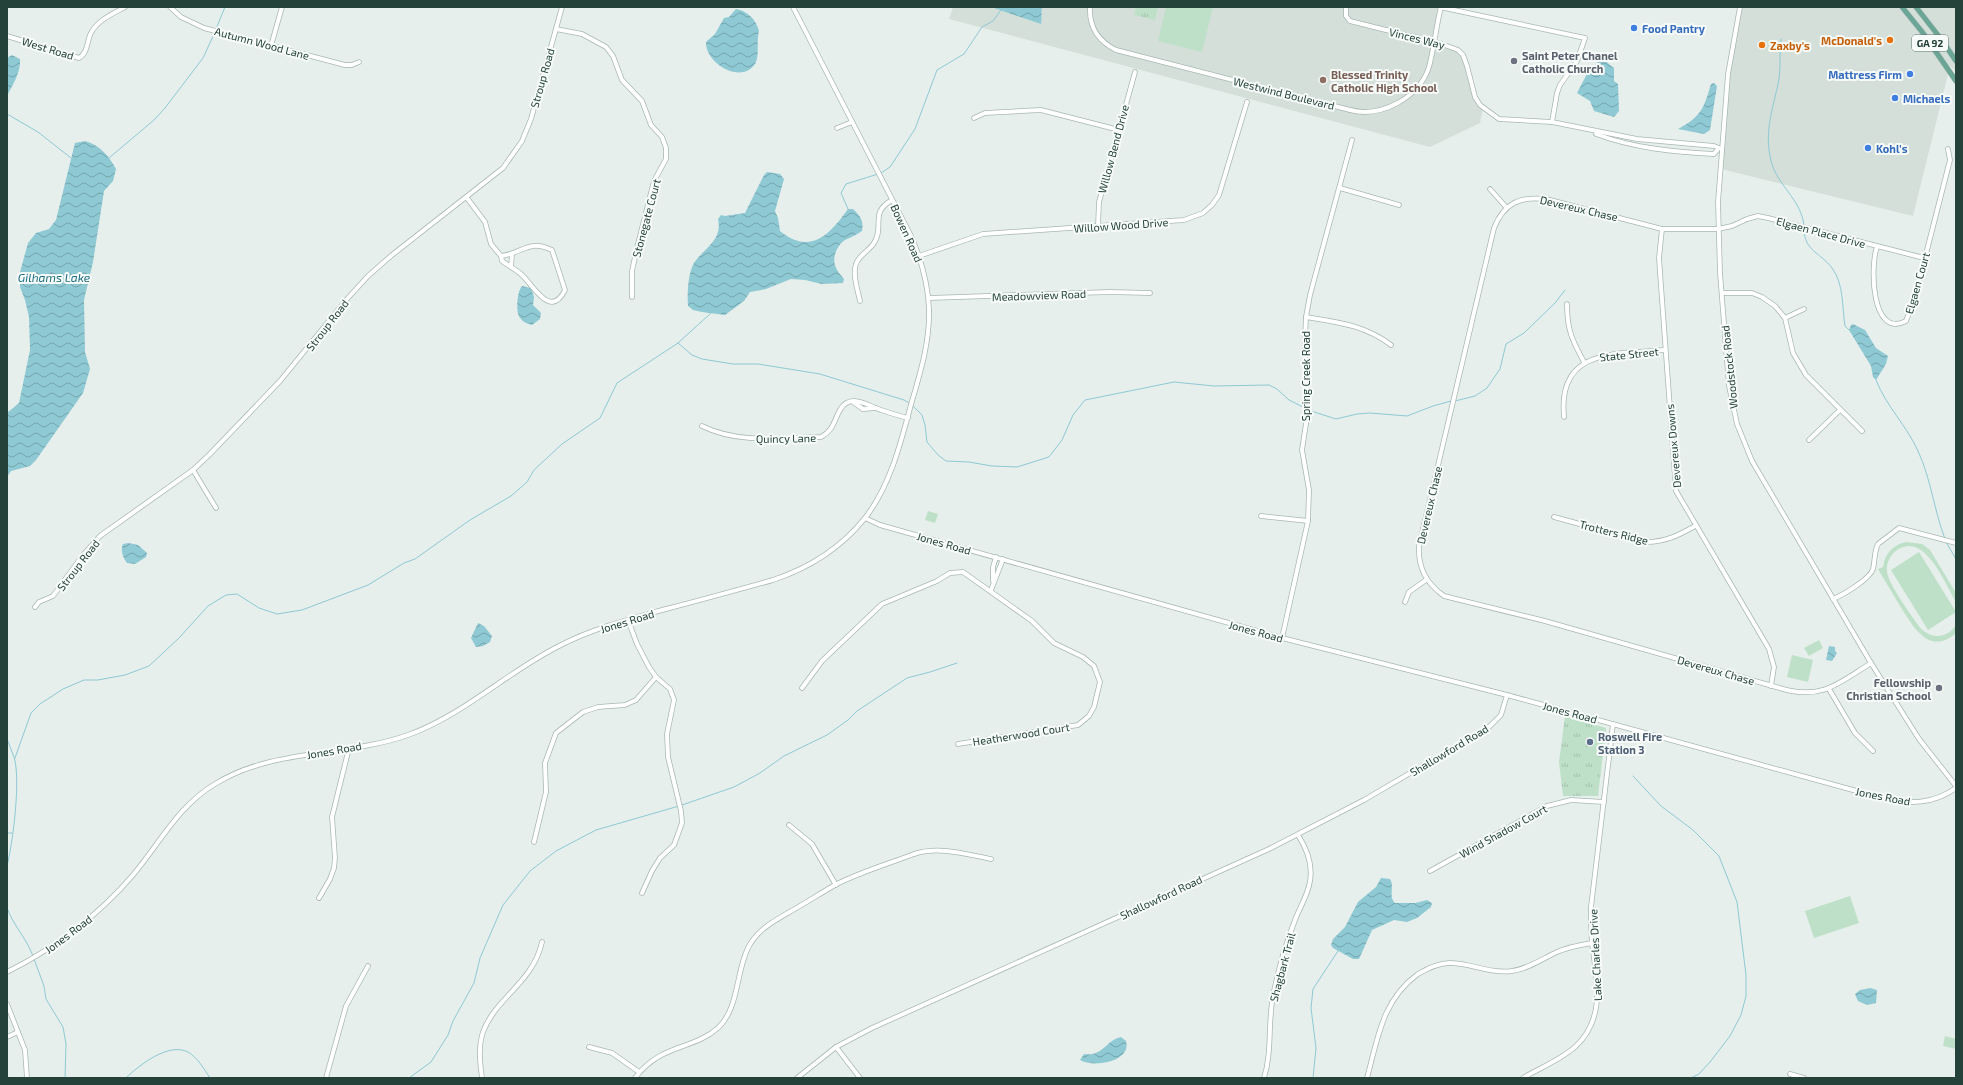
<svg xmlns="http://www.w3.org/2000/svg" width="1963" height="1085" viewBox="0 0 1963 1085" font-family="'Exo 2',sans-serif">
	<defs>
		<pattern id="park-tufts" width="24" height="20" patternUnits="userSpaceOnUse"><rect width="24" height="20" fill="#bfe0c8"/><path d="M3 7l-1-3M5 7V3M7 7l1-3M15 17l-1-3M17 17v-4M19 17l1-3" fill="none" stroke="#a4c1ad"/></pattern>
		<pattern id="water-waves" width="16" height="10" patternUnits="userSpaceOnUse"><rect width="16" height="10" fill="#8ec9d4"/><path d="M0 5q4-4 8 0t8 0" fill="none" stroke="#74a5ad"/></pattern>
	</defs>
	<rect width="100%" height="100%" fill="#e6efeb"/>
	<!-- built -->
	<g fill="#d4dfda">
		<polygon points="953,7 1441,7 1433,41 1450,46 1463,55 1476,98 1483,108 1480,123 1430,147 949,19"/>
		<polygon points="1742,7 1956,7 1956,71 1950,66 1913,216 1721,169 1724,110"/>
	</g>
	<!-- grass -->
	<g fill="#bfe0c8">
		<polygon points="1166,7 1213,7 1202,52 1158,41"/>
		<polygon points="928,511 938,514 935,523 925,520"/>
		<path d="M1906 542 1922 544 1930 550 1956 593V602C1945 584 1925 531 1897 550 1890 555 1886 563 1887 572 1889 585 1910 613 1918 625 1928 639 1946 640 1956 625V633C1929 657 1913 626 1900 606 1893 594 1885 581 1878 569L1883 567C1885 553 1893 545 1906 542Z"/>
		<polygon points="1919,552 1956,612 1928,630 1891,570"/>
		<polygon points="1819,640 1823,648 1809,656 1804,648"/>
		<polygon points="1792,655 1813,660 1808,682 1787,677"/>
		<polygon points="1850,896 1859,923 1814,938 1805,911"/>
		<polygon points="1945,1036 1956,1039 1956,1049 1943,1046"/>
	</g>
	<!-- park -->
	<g fill="url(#park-tufts)">
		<polygon points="1136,7 1158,7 1155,20 1134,15"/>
		<polygon points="1565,716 1606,728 1598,796 1563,796 1559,762"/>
	</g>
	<!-- water -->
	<g fill="url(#water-waves)">
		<path d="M991 7H1042C1041 13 1042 18 1041 24Z"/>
		<path d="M736 9C747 11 756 19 759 31 756 41 760 56 755 64 741 85 705 63 706 42L715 34 724 18 729 17Z"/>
		<path d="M12 55 20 59C21 72 13 84 7 96V58Z"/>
		<polygon points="1599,61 1605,61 1614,68 1614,81 1618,84 1619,111 1614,117 1594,111 1590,101 1577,93 1589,70"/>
		<path d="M1714 83 1717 86 1710 130 1704 134 1678 129C1701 117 1704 108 1711 84Z"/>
		<path d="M85 141C100 145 109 156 116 169L113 181 104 191 93 262 84 300 85 352 90 369 83 393 36 460 30 466 11 471 7 477V413L19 403 30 350 29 317 25 300 20 287V272L28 243 36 233 49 229 56 220 75 143Z"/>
		<path d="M767 172 780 174 784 179 775 211 778 218 780 231C811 256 830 234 848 209H853C860 216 864 220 862 231 856 235 851 237 845 240 838 244 832 257 835 265 836 270 841 275 844 279L843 283 822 284 805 280 791 279 766 289 750 292 744 301 725 315 702 312 693 310 688 306C687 294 688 273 694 263 704 248 723 240 718 219L721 215 725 216 745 213 764 175Z"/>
		<path d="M522 286 531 288 534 297 533 305 541 313 540 319 532 325C528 324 523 322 521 319 515 314 517 291 522 286Z"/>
		<polygon points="1853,324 1865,330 1876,348 1888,356 1886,364 1876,380 1873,377 1871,366 1849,330 1851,325"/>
		<path d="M128 543 138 545 147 553 146 557 135 564 127 563C123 558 120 550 123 544Z"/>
		<polygon points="478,623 484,626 492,636 490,642 483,646 476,647 471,638"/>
		<polygon points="1829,646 1835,647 1835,651 1837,653 1832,661 1826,660"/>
		<path d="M1381 878 1390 879C1395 887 1388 896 1395 903H1415L1427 900 1432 903 1431 907 1417 918 1407 922 1394 920 1372 930 1359 959H1353L1333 948 1331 945 1333 939 1345 927 1358 902 1376 887Z"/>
		<polygon points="1870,988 1877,990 1876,1003 1867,1005 1858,1001 1855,994 1860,990"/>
		<path d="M1121 1037 1126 1041C1132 1062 1093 1068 1080 1060L1084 1054C1103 1057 1106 1040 1121 1037Z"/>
	</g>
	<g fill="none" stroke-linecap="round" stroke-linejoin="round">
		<!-- stream -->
		<g stroke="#8ec9d4" stroke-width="1">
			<polyline points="216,29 225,7"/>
			<path d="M1781 39C1779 53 1781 66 1779 79 1773 110 1762 135 1773 167 1781 188 1802 202 1804 226"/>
			<polyline points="7,114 38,132 71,158"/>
			<polyline points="109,158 154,120 165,108 203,58 215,32"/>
			<polyline points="881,173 890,167 915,129 937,70 964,54 982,27 993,21 1001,10"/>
			<polyline points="848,209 841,193 846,184 878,174"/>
			<path d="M1804 229C1804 251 1821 253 1832 268 1844 284 1842 307 1845 326L1849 330"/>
			<polyline points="678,343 692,355 702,359 733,364 758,364 820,374 904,400 909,403"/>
			<path d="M1876 380C1886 406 1907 426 1918 451 1931 479 1934 510 1945 539"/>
			<polyline points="1455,401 1475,396 1487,388 1500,369 1506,344 1524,333 1555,303 1565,290"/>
			<polyline points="912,405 922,415 925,425 927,442 938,455 946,461 969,462 992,466 1017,467 1049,457 1062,440 1073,415 1085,400 1174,382 1214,386 1269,385 1277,389 1289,400 1305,408"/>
			<polyline points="1308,410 1336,419 1357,414 1370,413 1407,416 1433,406 1451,401"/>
			<polyline points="1946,542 1956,559"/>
			<path d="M7 739C9 745 12 751 14 757 21 779 13 842 7 866"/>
			<polyline points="15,758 31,713 40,704 63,689 84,680 98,680 125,675 149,666 179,638 208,606 226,595 237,594 259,608 277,614 302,610 368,585 404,563 415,559 470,520 511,496 527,482 534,470 562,444 600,418 617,383 678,343 711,313"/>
			<polyline points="1633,776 1661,806 1693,830 1719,856 1737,902 1746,975 1746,996 1741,1015 1730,1036 1710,1062 1699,1074 1691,1078"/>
			<polyline points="682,805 734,787 760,773 784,756 827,735 848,720 857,711 907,678 930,672 957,663"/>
			<polyline points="7,833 12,833"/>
			<path d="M7 908C13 925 27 939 33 956"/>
			<polyline points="34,959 44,986 46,999 63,1027 66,1044 65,1078"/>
			<path d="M126 1078C139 1065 169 1042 188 1052 198 1058 204 1069 210 1078"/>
			<polyline points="409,1078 431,1062 448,1035 453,1021 474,983 480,958 503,905 530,871 556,851 596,830 679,806"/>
			<polyline points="1313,1078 1316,1048 1311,1008 1313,989 1338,951"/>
		</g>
		<defs>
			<g id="minor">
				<polyline points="170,7 181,17 204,28 345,65 352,65 359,62"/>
				<path d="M1090 7C1089 27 1098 41 1116 50L1350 110C1381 118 1419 98 1429 67 1434 48 1436 27 1441 7"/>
				<polyline points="1346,7 1346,16 1350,21 1442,44 1458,50 1463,55 1467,66 1475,97 1480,105 1499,119 1552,122 1637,139 1714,146 1722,149"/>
				<polyline points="1440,7 1585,38 1577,61 1560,85 1557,93 1552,122"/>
				<polyline points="1740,7 1728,74 1718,202 1720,273 1729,386 1737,424 1752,461 1871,663 1919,739 1956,786"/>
				<polyline points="556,29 582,34 606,47 613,56 622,80 642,101 651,125 662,137 666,148 666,159 654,181 637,248 632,271 632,297"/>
				<path d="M7 36 79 58C87 54 87 43 90 35 96 21 112 14 125 7"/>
				<polyline points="271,46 282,7"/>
				<polyline points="974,118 985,113 1041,110 1119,130"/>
				<polyline points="837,128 852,122"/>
				<path d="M1596 134C1633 148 1674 152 1714 154L1718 149"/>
				<polyline points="1340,188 1399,205"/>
				<polyline points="1490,189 1506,207"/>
				<path d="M467 198 485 222 491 244 501 256 502 261C509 266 517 270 523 276 534 287 551 319 565 290L552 250C527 239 524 253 501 256"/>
				<polyline points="1098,226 1099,202 1135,72"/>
				<polyline points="1662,229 1659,258 1660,272 1676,491 1769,649 1774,667 1771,686"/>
				<path d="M1877 247C1870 266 1871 339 1906 321L1914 301 1950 160 1948 149"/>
				<polyline points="919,256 983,234 1184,220 1203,213 1212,205 1219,195 1247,102"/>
				<polyline points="511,267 512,254"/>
				<polyline points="1722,293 1752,293 1762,297 1775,306 1785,318 1793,353 1806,375 1862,431"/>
				<polyline points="929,298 1110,292 1150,293"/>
				<path d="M860 301C858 291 852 274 856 264 859 255 869 251 874 243 885 226 869 213 892 200"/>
				<path d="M1567 304C1567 330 1572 340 1584 362"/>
				<path d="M1306 317C1337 322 1365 325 1391 345"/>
				<polyline points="1785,318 1804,309"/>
				<polyline points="853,402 863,409 876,408"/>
				<path d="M1564 417C1557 348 1616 354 1665 350"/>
				<path d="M702 426C738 444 782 438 821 437 834 430 833 422 840 410 850 392 868 406 881 410 890 413 899 416 908 418"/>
				<polyline points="1809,440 1840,410"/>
				<polyline points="193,470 216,508"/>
				<polyline points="1261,516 1308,521"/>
				<path d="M1554 517 1646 542C1666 542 1679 535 1695 526"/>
				<path d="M865 518 880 525 1282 638 1507 695 1882 798C1909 804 1932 805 1956 788"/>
				<polyline points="993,581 993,567 996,557"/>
				<polyline points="991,590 1003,559"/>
				<path d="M1833 599C1843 595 1870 579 1873 569 1875 561 1874 552 1878 544L1899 528 1956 543"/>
				<polyline points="1405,602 1409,592 1426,580"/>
				<polyline points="35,607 39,602 53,596 83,555 100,536 193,470 209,455 280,381 347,299 368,276 392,255 503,168 522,141 531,119 562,7"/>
				<polyline points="628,620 637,644 649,667 656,677 670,689 674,700 667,734 668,757 681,811 682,823 674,845 660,858 652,871 642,893"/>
				<polyline points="1282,638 1308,521 1309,490 1302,450 1307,417 1305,338 1306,317 1310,295 1352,140"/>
				<path d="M1871 663C1839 683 1822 700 1783 689L1545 621 1444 596C1426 583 1418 568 1419 546L1494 228C1504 203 1520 196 1546 199L1662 229H1718L1732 226 1747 219 1758 216 1768 218 1924 258"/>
				<polyline points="802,688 822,661 882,604 937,581 950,573 963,572 1032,621 1054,643 1083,657 1094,666 1100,682 1094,707 1089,716 1078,725 958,744"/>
				<polyline points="1829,689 1855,733 1873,751"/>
				<polyline points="789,825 812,844 836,885"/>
				<polyline points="534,842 546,792 545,763 556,733 583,712 598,707 625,705 636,700 656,677"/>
				<polyline points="1430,871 1547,806 1571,800 1604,802"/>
				<polyline points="319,898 330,879 334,868 335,858 332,817 349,748"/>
				<path d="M7 972C55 948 98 916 133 875 160 843 178 806 215 784 273 748 346 757 408 735 464 715 508 671 561 645 594 628 630 619 666 609 701 600 737 590 773 580 809 568 841 548 865 518 891 485 901 441 912 401 921 371 930 340 929 309 928 283 921 259 911 236L793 7"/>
				<polyline points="7,1004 25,1050 27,1078"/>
				<polyline points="7,1037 18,1032"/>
				<polyline points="589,1047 612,1053 639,1072"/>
				<polyline points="836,1047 860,1078"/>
				<polyline points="1790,1074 1804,1078"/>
				<polyline points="326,1078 346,1006 368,966"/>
				<path d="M482 1078C480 1063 478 1047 483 1032 496 997 533 983 542 942"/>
				<path d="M635 1078C661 1043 693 1051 719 1027 739 1007 736 972 748 948 757 929 776 920 793 910 807 902 821 893 835 885 860 872 888 864 914 854 940 846 965 854 991 859"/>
				<polyline points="797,1078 836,1047 872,1028 1269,849 1364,800 1489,727 1501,715 1507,695"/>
				<path d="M1264 1078C1273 1049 1267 1020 1274 991 1279 967 1286 943 1295 920 1300 907 1308 895 1310 881 1313 864 1307 849 1298 835"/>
				<path d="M1367 1078C1378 1038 1382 1000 1418 974 1428 968 1440 962 1452 963 1473 964 1491 974 1512 971 1528 969 1542 959 1557 952 1568 947 1580 945 1592 943"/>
				<path d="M1523 1078C1540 1068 1560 1060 1575 1047 1606 1019 1597 980 1592 944 1591 932 1591 919 1591 907L1613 724"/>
			</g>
			<g id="major">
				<polyline points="1902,7 1923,33 1956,81"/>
				<polyline points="1916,7 1941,39 1956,61"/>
			</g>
		</defs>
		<!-- minor casing -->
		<use href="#minor" stroke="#a8b8b2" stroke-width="5.5"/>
		<!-- major casing -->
		<use href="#major" stroke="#c2cac8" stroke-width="6"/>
		<!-- minor -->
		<use href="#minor" stroke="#fff" stroke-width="4"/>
		<!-- major -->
		<use href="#major" stroke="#6aa596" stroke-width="5"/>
	</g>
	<!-- markers -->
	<g fill="#3f7fe0" stroke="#f7fbf9" stroke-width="1.5">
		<circle cx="1634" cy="28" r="4"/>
		<circle cx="1910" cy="74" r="4"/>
		<circle cx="1895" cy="98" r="4"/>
		<circle cx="1868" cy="148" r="4"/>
	</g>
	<g fill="#e8710a" stroke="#f7fbf9" stroke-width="1.5">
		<circle cx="1890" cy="40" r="4"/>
		<circle cx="1762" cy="45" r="4"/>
	</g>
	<g fill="#6b7280" stroke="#f7fbf9" stroke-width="1.5">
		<circle cx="1514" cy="61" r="4"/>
		<circle cx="1939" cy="688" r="4"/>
	</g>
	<circle fill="#8d6e63" stroke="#f7fbf9" stroke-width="1.5" cx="1323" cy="80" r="4"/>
	<circle fill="#5c6f8a" stroke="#f7fbf9" stroke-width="1.5" cx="1590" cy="742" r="4"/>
	<g text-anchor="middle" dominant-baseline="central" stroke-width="4" stroke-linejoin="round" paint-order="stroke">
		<!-- shield labels -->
		<rect fill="#f7fbf9" stroke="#637a73" stroke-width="1" x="1912" y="35" width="36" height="16" rx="3"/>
		<g font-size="10" font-weight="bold" fill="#24423a">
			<text x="1930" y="43">GA 92</text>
		</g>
		<!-- shop labels -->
		<g font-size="11" font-weight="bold" fill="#366cbe" stroke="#f7fbf9" text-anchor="start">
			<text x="1642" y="28">Food Pantry</text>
			<text x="1902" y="74" text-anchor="end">Mattress Firm</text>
			<text x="1903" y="98">Michaels</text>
			<text x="1876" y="148">Kohl's</text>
		</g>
		<!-- street labels -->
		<g font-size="11" fill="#24423a" stroke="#f7fbf9">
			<text transform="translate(1417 38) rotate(14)">Vinces Way</text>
			<text transform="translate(262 43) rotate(15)">Autumn Wood Lane</text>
			<text transform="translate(48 48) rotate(17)">West Road</text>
			<text transform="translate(542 78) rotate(-74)">Stroup Road</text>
			<text transform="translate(1284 93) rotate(14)">Westwind Boulevard</text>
			<text transform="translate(1113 149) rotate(-75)">Willow Bend Drive</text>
			<text transform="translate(1579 208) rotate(13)">Devereux Chase</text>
			<text transform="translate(646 218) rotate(-75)">Stonegate Court</text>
			<text transform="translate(1121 225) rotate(-4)">Willow Wood Drive</text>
			<text transform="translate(1821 232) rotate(15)">Elgaen Place Drive</text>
			<text transform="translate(907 233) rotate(66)">Bowen Road</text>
			<text transform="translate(1917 283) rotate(-74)">Elgaen Court</text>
			<text transform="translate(1039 295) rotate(-2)">Meadowview Road</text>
			<text transform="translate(327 325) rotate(-52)">Stroup Road</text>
			<text transform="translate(1629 354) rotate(-6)">State Street</text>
			<text transform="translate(1729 367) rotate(-96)">Woodstock Road</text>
			<text transform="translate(1305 376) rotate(-90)">Spring Creek Road</text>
			<text transform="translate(786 438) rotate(-1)">Quincy Lane</text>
			<text transform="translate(1673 446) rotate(-95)">Devereux Downs</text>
			<text transform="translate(1429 505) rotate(-77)">Devereux Chase</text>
			<text transform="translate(1614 532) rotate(14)">Trotters Ridge</text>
			<text transform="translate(944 543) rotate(16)">Jones Road</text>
			<text transform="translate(78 565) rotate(-52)">Stroup Road</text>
			<text transform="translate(627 621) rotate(-17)">Jones Road</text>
			<text transform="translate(1256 631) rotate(15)">Jones Road</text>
			<text transform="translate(1716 670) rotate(16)">Devereux Chase</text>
			<text transform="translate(1570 712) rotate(15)">Jones Road</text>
			<text transform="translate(1021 734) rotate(-9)">Heatherwood Court</text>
			<text transform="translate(334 750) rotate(-10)">Jones Road</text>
			<text transform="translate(1449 750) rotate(-31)">Shallowford Road</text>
			<text transform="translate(1883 796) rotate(11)">Jones Road</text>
			<text transform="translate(1503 831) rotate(-29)">Wind Shadow Court</text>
			<text transform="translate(1161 897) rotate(-25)">Shallowford Road</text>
			<text transform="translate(68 934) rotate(-37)">Jones Road</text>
			<text transform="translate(1595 955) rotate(-93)">Lake Charles Drive</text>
			<text transform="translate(1282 967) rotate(-75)">Shagbark Trail</text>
		</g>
		<!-- food labels -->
		<g font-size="11" font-weight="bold" fill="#c56008" stroke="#f7fbf9" text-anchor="end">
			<text x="1882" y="40">McDonald's</text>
			<text x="1770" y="45" text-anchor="start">Zaxby's</text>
		</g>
		<!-- worship labels -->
		<g font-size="11" font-weight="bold" fill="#5b616d" stroke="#f7fbf9" text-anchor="start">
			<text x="1522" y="55">Saint Peter Chanel<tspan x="1522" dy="13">Catholic Church</tspan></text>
			<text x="1931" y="682" text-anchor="end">Fellowship<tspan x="1931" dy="13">Christian School</tspan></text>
		</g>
		<!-- education labels -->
		<g font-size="11" font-weight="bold" fill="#785e54" stroke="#f7fbf9" text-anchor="start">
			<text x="1331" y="74">Blessed Trinity<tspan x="1331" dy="13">Catholic High School</tspan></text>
		</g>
		<!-- service labels -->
		<g font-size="11" font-weight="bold" fill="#4e5e75" stroke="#f7fbf9" text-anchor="start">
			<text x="1598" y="736">Roswell Fire<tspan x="1598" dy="13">Station 3</tspan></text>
		</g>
		<!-- water labels -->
		<g font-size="12" font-style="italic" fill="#1c6f80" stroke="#f7fbf9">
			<text x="54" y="277">Gilhams Lake</text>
		</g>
	</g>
	<!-- border -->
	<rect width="1963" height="1085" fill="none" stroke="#24423a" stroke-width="16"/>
</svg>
